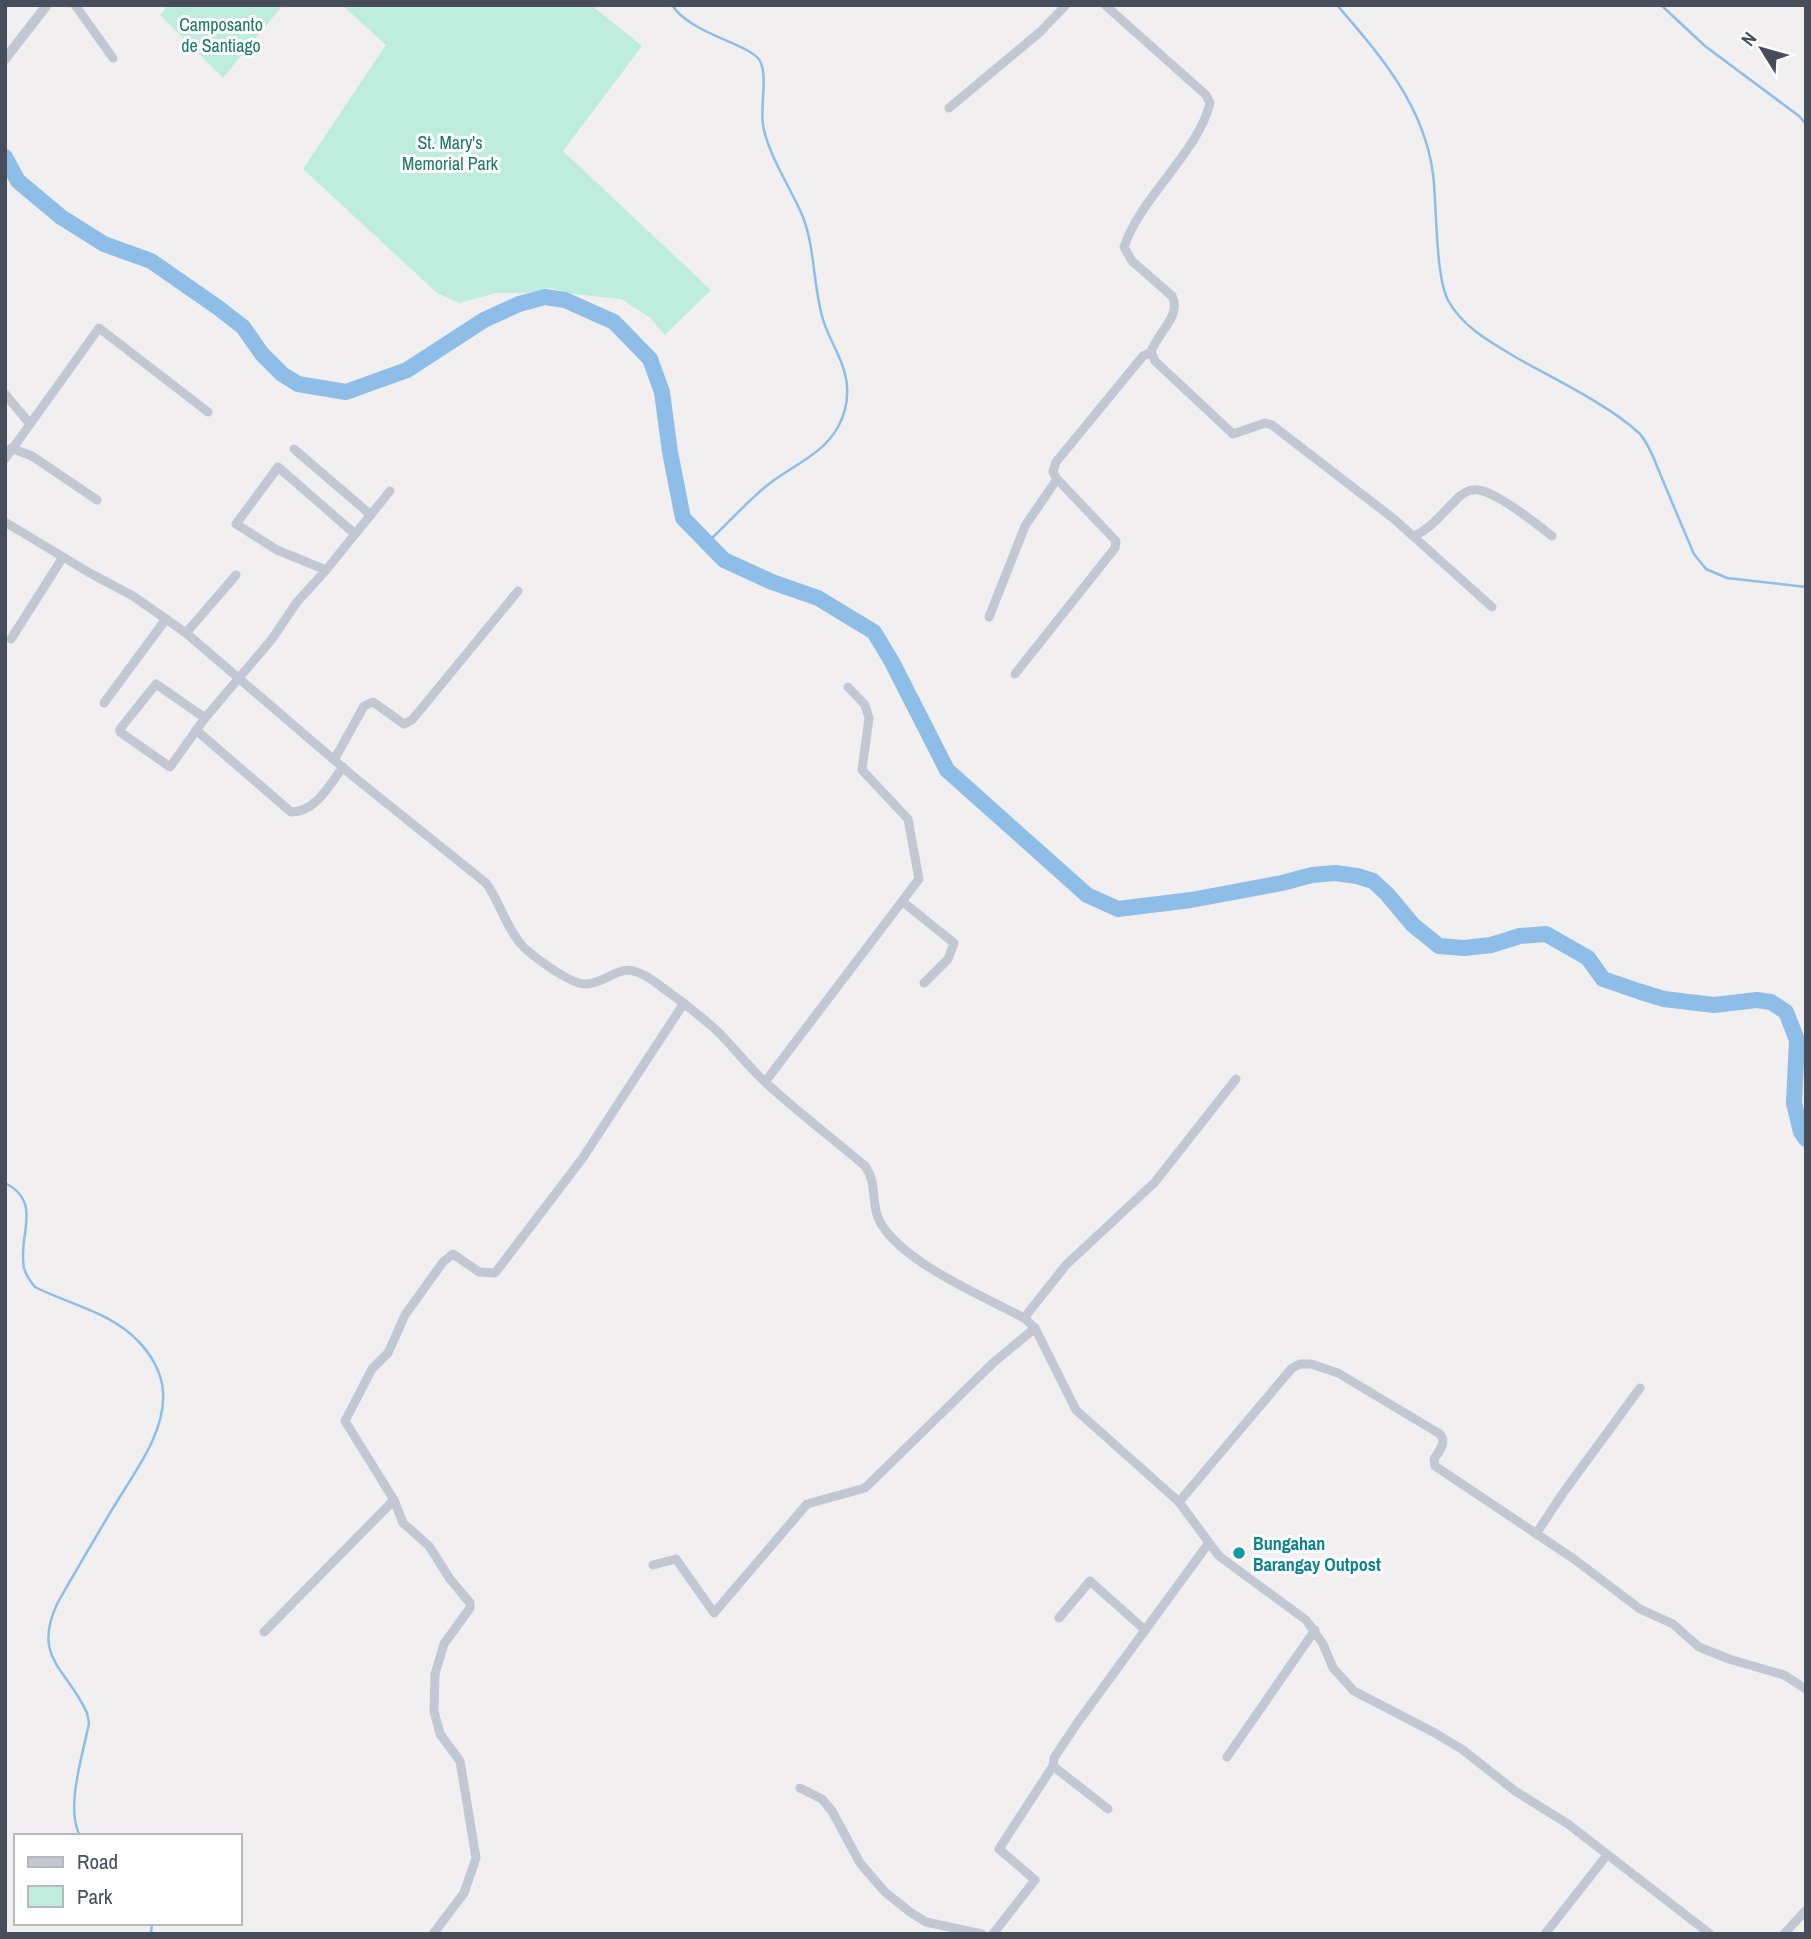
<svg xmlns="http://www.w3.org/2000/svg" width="1811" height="1939" viewBox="0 0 1811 1939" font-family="'Archivo Narrow',sans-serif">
	<rect width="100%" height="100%" fill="#f1efef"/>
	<!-- green -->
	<g fill="#bfeddd">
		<polygon points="168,5 283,5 223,78 160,15"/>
		<polygon points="342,5 591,5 642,46 563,151 711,290 665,335 649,317 621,299 573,294 550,288 526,293 496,293 459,303 437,293 303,169 386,45"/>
	</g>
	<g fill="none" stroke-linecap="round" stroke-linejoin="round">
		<!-- stream -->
		<g stroke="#8ebee8" stroke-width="2.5">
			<path d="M672 5C690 34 751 44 760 61 768 76 760 107 763 125 768 155 791 188 803 217 815 249 813 283 822 316 828 340 845 360 847 386 848 399 845 414 838 427 823 455 789 467 765 487 745 504 727 524 708 542"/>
			<path d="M1337 5C1380 55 1424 105 1433 174 1437 205 1435 275 1448 300 1462 327 1492 343 1517 358 1554 379 1609 405 1639 433 1648 442 1654 459 1659 471 1670 498 1682 526 1694 554L1706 569 1727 578 1806 587"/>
			<polyline points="1661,5 1705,46 1799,116 1806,124"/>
			<path d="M5 1183C44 1203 17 1236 24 1268 26 1276 30 1281 35 1287 68 1304 111 1312 138 1341 151 1354 162 1373 163 1392 166 1433 133 1474 113 1508 94 1540 75 1572 57 1604 32 1659 67 1668 87 1713L89 1723C83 1754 65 1808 80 1836"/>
			<polyline points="151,1934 152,1923"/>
		</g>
		<!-- river -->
		<polyline stroke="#8ebee8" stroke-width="16" points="5,157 18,181 61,217 104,244 151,261 220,309 243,327 262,354 282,374 298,384 346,392 407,370 484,320 519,304 545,297 565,300 614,322 650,359 662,392 670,452 683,518 724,560 772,582 818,598 874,632 892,662 947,770 1087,895 1118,909 1191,900 1282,883 1312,875 1335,873 1357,876 1373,881 1387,894 1413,925 1439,946 1464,948 1491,945 1520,936 1546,934 1588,958 1603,979 1641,992 1664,999 1714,1005 1757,1000 1771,1002 1786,1012 1797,1040 1794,1103 1801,1132 1806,1139"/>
		<!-- minor -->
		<g stroke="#c3c7d3" stroke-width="9">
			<polyline points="75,5 113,58"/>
			<path d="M1105 5 1206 95 1210 103C1198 153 1141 196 1124 247L1132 261 1172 296C1182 316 1157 333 1151 352L1155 361 1233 434 1265 423 1272 425 1394 519 1492 607"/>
			<polyline points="949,108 1040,32 1066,5"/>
			<polyline points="5,394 30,424"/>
			<polyline points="11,448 32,456 97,500"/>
			<polyline points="294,449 371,515"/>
			<polyline points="5,459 99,328 208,412"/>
			<path d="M5 522 88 572 133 596 186 633 354 777 486 883C499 901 504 921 517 939 525 952 572 986 587 984 615 981 619 957 652 980 673 995 695 1011 715 1029 732 1045 746 1064 763 1080 795 1110 831 1137 865 1166 878 1183 870 1204 880 1222 903 1263 983 1296 1024 1318L1035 1328 1076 1410 1179 1502 1219 1556 1306 1620 1323 1644 1333 1668 1354 1691 1435 1733 1463 1750 1515 1791 1568 1824 1710 1934"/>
			<path d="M1414 536C1432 528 1441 514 1455 501 1461 494 1469 489 1478 490 1497 492 1537 524 1552 536"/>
			<polyline points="326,570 277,550 236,524 278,467 355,534"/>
			<polyline points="989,617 1025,526 1057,479"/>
			<polyline points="186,633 236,575"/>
			<polyline points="11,639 63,557"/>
			<polyline points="1015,674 1115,548 1116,541 1057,479 1053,472 1056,462 1143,356 1151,352"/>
			<polygon points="156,684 205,718 170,767 120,732 120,729"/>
			<polyline points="104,703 166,619"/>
			<polyline points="205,718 272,639 297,602 326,570 390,491"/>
			<path d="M196 730 291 812C316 812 329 785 343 767"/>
			<polyline points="334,760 364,706 373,702 404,724 412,720 518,591"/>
			<polyline points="903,902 954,943 948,959 924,983"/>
			<polyline points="765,1082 919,879 908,819 862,770 869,718 865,705 848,687"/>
			<polyline points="1024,1318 1066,1265 1155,1182 1236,1079"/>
			<path d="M1179 1502 1292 1368 1300 1364H1311L1338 1373 1440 1434C1447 1443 1439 1451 1434 1459L1435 1466 1574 1559 1640 1609 1673 1624 1699 1647 1729 1659 1784 1675 1806 1689"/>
			<polyline points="1536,1534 1563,1493 1640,1388"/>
			<polyline points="653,1565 676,1559 714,1613 807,1504 865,1488 993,1363 1035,1328"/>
			<polyline points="1059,1618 1090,1581 1145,1630"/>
			<polyline points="264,1632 394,1500"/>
			<polyline points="1227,1757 1315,1630"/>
			<polyline points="1053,1766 1108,1809"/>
			<polyline points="800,1788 822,1799 832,1811 860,1863 885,1892 910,1912 926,1922 982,1934"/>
			<polyline points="433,1934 464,1893 476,1858 460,1761 440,1734 434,1711 435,1674 444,1644 470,1608 470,1603 450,1579 429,1546 403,1523 394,1500 345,1421 372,1369 388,1353 405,1315 443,1262 453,1254 479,1272 495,1273 582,1159 684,1003"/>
			<polyline points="993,1934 1035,1880 999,1849 1053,1766 1054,1758 1078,1722 1208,1544"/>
			<polyline points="1545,1934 1607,1855"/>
			<polyline points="1784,1934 1806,1910"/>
		</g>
		<!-- tertiary -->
		<polyline stroke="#c3c7d3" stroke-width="10" points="5,59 47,5"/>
	</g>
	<!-- markers -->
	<circle fill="#0f9aa8" stroke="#fff" stroke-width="2.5" cx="1239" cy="1553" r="7"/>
	<g text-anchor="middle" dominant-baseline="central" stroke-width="6" stroke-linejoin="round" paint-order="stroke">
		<!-- park labels -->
		<g font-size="18" fill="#1b7a63" stroke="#fff">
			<text x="221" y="24">Camposanto<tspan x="221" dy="21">de Santiago</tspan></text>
			<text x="450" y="142">St. Mary's<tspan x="450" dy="21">Memorial Park</tspan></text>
		</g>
		<!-- culture labels -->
		<g font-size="18" font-weight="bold" fill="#0d838f" stroke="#fff" text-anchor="start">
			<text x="1253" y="1543">Bungahan<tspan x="1253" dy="21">Barangay Outpost</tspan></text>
		</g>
	</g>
	<!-- border -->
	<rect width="1811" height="1939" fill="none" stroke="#484d5b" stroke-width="14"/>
	<!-- legend -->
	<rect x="14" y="1834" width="228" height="91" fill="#ffffff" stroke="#b6b8bd" stroke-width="2"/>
	<rect x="28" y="1857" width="35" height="10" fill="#c3c7d3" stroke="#b6b8bd" stroke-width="2"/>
	<text x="77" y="1869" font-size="21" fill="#484d5b">Road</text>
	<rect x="28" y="1886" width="35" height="21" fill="#bfeddd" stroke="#b6b8bd" stroke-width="2"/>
	<text x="77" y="1904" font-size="21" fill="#484d5b">Park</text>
	<!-- north arrow -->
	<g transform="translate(1762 49) rotate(307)" stroke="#ffffff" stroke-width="5" paint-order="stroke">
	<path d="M0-5L12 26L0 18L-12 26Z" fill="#484d5b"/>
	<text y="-10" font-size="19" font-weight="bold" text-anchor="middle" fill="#484d5b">N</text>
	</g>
</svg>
